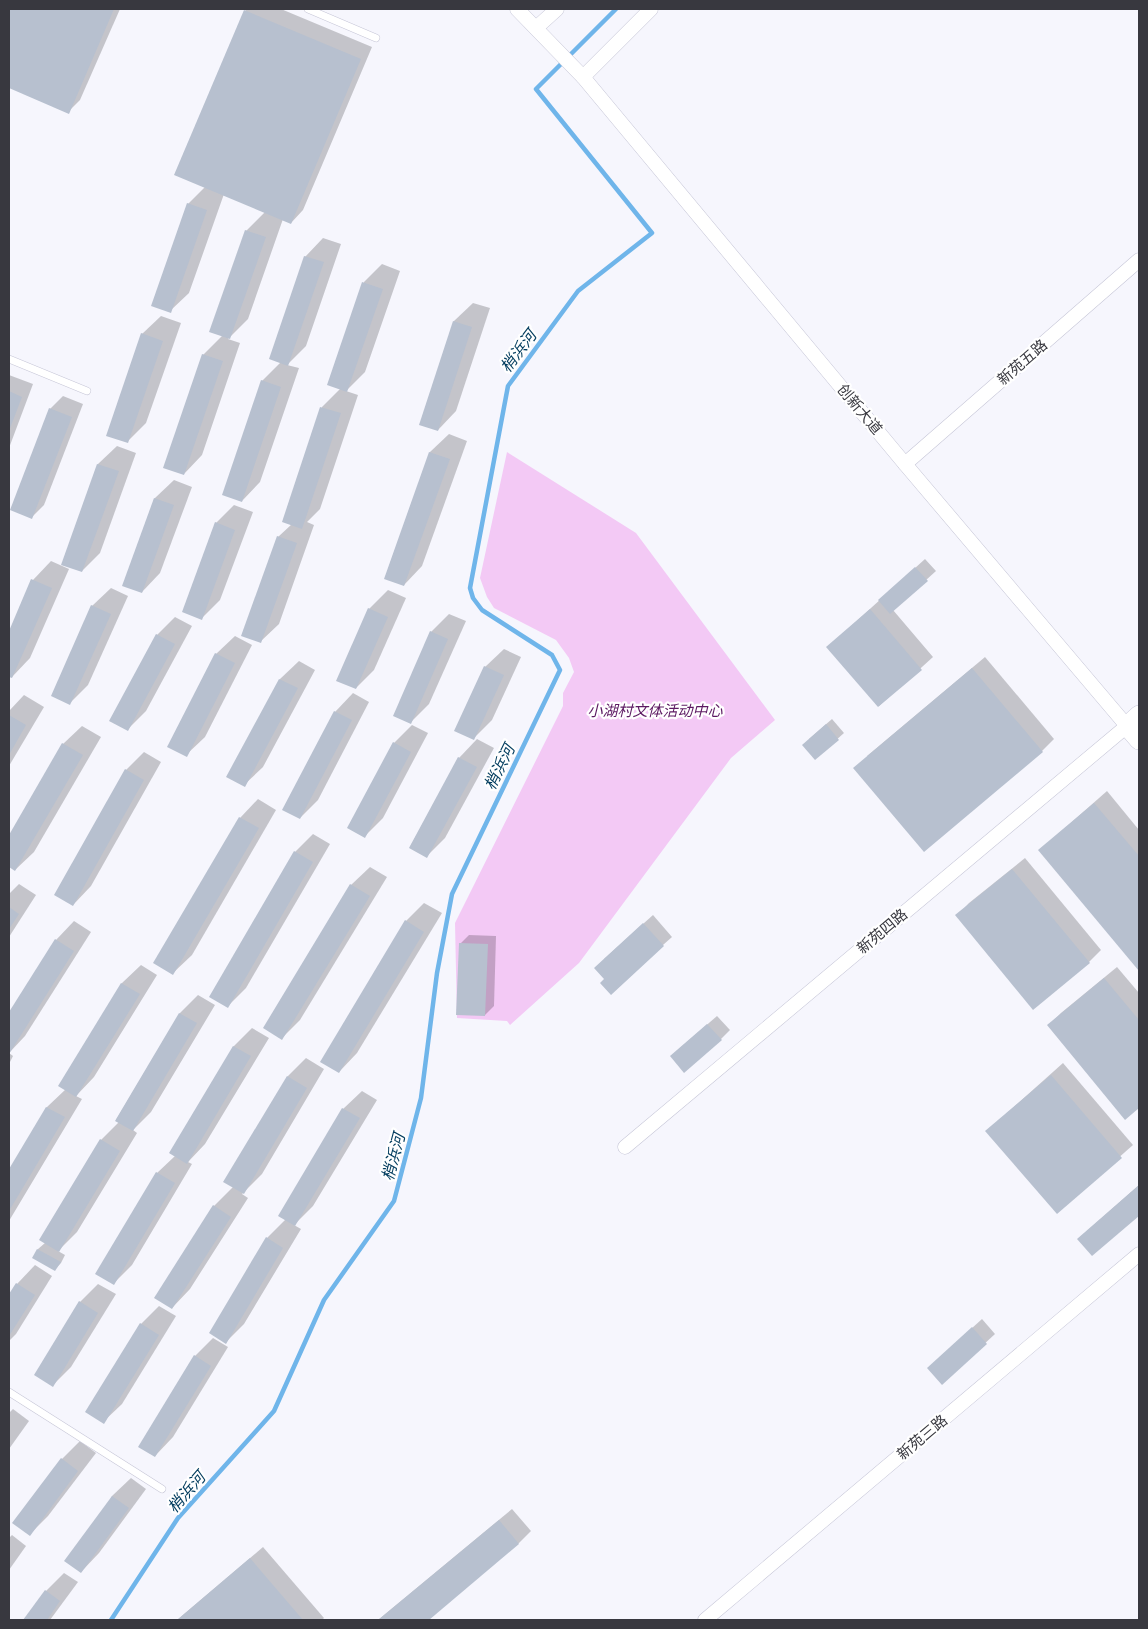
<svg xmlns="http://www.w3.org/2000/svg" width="1148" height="1629" viewBox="0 0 1148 1629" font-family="'IBM Plex Serif','Noto Sans SC',serif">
	<rect width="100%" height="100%" fill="#f6f6fd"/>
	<!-- green -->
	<polygon fill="#f3c9f5" points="507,452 636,533 775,720 731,758 579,963 510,1025 507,1021 457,1018 455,923 563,706 563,693 574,672 569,658 556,640 494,608 487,597 480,578"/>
	<!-- shadow -->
	<g fill="#0003">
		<polygon points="9,9 120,9 80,100 68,112 9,86"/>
		<polygon points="247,9 281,9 372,47 303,210 291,223 283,219 248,319 228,339 240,343 202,455 184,474 203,355 223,335 246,231 265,212 224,194 189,293 170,311 188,204 205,187 245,11"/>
		<polygon points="323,238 341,244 306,346 287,365 299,368 260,482 242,501 262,381 281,362 305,257"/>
		<polygon points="382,264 400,271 365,372 346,391 358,395 320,509 307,522 314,525 279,624 260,642 278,537 292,524 283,521 322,407 341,388 328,384 364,282"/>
		<polygon points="473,303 490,308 456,411 438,430 421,424 454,321"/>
		<polygon points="161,316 181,323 146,423 127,442 142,334"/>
		<polygon points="9,375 33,384 9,448"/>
		<polygon points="63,396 83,404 44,505 32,517 50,409"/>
		<polygon points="449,434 467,441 422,566 404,585 385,578 430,452"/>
		<polygon points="117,446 136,453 100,553 82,571 63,564 98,464"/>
		<polygon points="174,480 192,487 160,573 142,592 124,585 155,498"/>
		<polygon points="234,505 253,512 220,600 202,618 216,523"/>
		<polygon points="925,559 936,571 893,610 933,657 879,706 828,647"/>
		<polygon points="51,561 69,569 30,658 12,677 9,675 9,635 33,580"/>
		<polygon points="111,588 128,596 88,685 70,703 92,606"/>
		<polygon points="388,590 406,598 374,670 356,688 338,680 369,609"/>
		<polygon points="449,614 466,621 429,704 411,722 431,632"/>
		<polygon points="175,617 192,626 146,711 128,729 157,635"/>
		<polygon points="235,636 252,645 205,737 186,755 216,654"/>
		<polygon points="504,649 521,657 492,720 474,738 485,667"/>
		<polygon points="985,657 1054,739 1042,751 867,756"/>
		<polygon points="299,661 315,670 263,767 244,785 228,776 280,679"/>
		<polygon points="353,693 369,702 318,800 300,818 335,712"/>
		<polygon points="24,695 44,707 9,766 9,711"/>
		<polygon points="832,719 844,733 815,759 809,739"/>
		<polygon points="412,725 428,733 383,818 365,836 394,743"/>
		<polygon points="82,726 101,737 34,852 15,870 9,866 9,838 63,744"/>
		<polygon points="477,739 494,748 445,838 427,856 410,847 459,758"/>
		<polygon points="144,752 161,762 91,886 73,905 126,770"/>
		<polygon points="1107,791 1139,830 1139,969 1040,850"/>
		<polygon points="258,799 276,810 192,955 173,973 240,818"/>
		<polygon points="313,834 330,844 246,988 228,1006 295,852"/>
		<polygon points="1025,858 1101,950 1089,962 1033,1008 957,916 969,903"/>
		<polygon points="370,867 387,877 300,1020 282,1038 351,885"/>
		<polygon points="19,884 36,895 9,937 9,894"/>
		<polygon points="424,903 442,913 357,1053 339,1072 406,921"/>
		<polygon points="653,915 672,937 663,945 606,979 604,959"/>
		<polygon points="74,921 91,932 25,1036 9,1053 9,1014 56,940"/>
		<polygon points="469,935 496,936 494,1006 485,1015 460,944"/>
		<polygon points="141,965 157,975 94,1077 76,1096 82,1099 9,1221 9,1172 47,1107 66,1089 60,1086 122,983"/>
		<polygon points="1117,967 1139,993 1139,1106 1125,1118 1049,1025 1061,1013"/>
		<polygon points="198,995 215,1005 151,1112 133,1130 137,1133 77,1232 58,1251 65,1255 61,1263 55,1269 34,1258 38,1249 45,1243 101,1140 119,1122 116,1120 180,1013"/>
		<polygon points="717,1016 730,1030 721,1039 680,1048"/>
		<polygon points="252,1028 269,1038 205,1144 188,1162 192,1164 132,1265 113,1284 157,1173 175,1156 170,1153 234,1046"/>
		<polygon points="9,1053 13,1056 9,1064"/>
		<polygon points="306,1058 324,1069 262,1174 242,1194 248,1198 190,1289 172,1308 214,1206 234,1186 225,1181 288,1076"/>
		<polygon points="1063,1063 1133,1145 1057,1212 987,1131"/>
		<polygon points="362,1091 377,1100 313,1206 294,1225 301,1229 244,1324 226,1342 267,1238 286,1219 343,1109"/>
		<polygon points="1139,1185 1139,1214 1092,1254 1078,1239"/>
		<polygon points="35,1265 52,1276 16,1334 9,1341 9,1296 17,1284"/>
		<polygon points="98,1284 116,1294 71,1367 53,1385 80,1302"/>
		<polygon points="159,1306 176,1316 122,1404 103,1422 141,1324"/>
		<polygon points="982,1319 995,1334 942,1383 938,1359"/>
		<polygon points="213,1338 228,1347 173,1437 155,1456 195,1356"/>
		<polygon points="13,1409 29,1421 9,1449 9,1413"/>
		<polygon points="80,1441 96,1453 48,1516 30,1534 62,1459"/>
		<polygon points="131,1478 146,1489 99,1553 81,1572 112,1496"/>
		<polygon points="512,1509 531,1531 519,1543 427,1620 378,1620"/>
		<polygon points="12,1535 26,1546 9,1570 9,1538"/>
		<polygon points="263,1547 324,1618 322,1620 177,1620"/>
		<polygon points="64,1573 78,1582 50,1620 25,1620 46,1591"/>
	</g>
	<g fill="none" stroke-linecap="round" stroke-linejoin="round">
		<!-- stream -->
		<polyline stroke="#6fb5ea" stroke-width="4.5" points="111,1620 178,1518 274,1411 324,1300 394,1201 421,1098 437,973 452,894 560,670 552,655 482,610 473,598 470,588 508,386 578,291 652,233 536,89 616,9"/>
	</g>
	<!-- building -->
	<g fill="#b7c0cf">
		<polygon points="9,9 114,9 69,114 9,88"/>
		<polygon points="244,10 361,59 291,224 174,175"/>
		<polygon points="187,203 207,210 171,313 151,306"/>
		<polygon points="245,230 266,237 230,339 209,332"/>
		<polygon points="304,256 324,262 288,366 269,359"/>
		<polygon points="362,282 383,289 347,392 327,385"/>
		<polygon points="453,321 472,327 438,431 419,425"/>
		<polygon points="141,333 163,341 128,443 106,436"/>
		<polygon points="202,354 223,361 184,475 163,468"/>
		<polygon points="261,380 281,387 242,502 222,495"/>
		<polygon points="9,391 22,397 9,431"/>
		<polygon points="320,407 341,413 302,529 282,522"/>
		<polygon points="49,408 72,417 32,519 10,510"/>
		<polygon points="429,452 450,459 404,586 384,579"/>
		<polygon points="97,464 119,471 82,572 61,565"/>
		<polygon points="154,498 174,505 142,593 122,586"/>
		<polygon points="215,522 235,530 202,620 182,612"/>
		<polygon points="277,536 297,543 261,643 241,636"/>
		<polygon points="915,567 928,581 890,614 878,600"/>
		<polygon points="31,579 52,588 12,678 9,677 9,631"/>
		<polygon points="91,605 111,614 70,705 51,696"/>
		<polygon points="368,608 388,617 356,689 336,681"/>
		<polygon points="870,609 922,670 878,707 826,647"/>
		<polygon points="430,631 448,639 411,724 393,716"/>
		<polygon points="156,634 175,644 128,731 109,721"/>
		<polygon points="215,653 235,663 187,757 167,747"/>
		<polygon points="484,666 504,675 474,740 454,731"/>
		<polygon points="972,668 1043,752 924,852 853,768"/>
		<polygon points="279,679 298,688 245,787 226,777"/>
		<polygon points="334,711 352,720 300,819 282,810"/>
		<polygon points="9,715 26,725 9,755"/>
		<polygon points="826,724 839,740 815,760 802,745"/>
		<polygon points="393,742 411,752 365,838 347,828"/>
		<polygon points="62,743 83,755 15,871 9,867 9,835"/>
		<polygon points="458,757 477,767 427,858 409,848"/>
		<polygon points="125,769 144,780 73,906 54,895"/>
		<polygon points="1094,803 1139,856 1139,971 1038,850"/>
		<polygon points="239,817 259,828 173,975 153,963"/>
		<polygon points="294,851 313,862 228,1008 209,997"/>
		<polygon points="1012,869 1090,963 1033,1010 955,915"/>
		<polygon points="350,884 370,896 282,1040 263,1028"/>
		<polygon points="9,907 19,914 9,929"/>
		<polygon points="405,920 424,932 339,1073 320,1062"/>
		<polygon points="643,923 664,946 611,995 600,983 604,979 594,968"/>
		<polygon points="55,939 74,951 9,1054 9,1012"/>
		<polygon points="459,943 488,944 485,1016 456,1015"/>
		<polygon points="1104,978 1139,1020 1139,1108 1125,1120 1047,1025"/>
		<polygon points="121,983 140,994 76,1097 58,1086"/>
		<polygon points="179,1013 197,1023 133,1131 115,1121"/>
		<polygon points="707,1024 722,1040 684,1073 670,1056"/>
		<polygon points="233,1046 251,1056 187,1164 169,1153"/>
		<polygon points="1051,1075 1122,1158 1057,1214 985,1131"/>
		<polygon points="287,1076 307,1088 244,1194 223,1182"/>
		<polygon points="46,1107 65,1117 9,1211 9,1169"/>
		<polygon points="342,1108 360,1118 295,1226 278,1216"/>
		<polygon points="100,1139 120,1151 59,1252 39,1240"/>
		<polygon points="156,1172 175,1183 114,1285 95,1274"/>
		<polygon points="1139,1185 1139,1216 1092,1256 1077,1239"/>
		<polygon points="213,1205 231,1217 172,1309 154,1298"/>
		<polygon points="266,1237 283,1248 226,1344 209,1333"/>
		<polygon points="37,1249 61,1262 55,1271 32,1258"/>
		<polygon points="16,1283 35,1295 9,1336 9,1294"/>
		<polygon points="79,1301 98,1313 53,1387 34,1375"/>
		<polygon points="140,1323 159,1335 104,1424 85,1412"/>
		<polygon points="972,1327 987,1344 942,1385 927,1368"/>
		<polygon points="194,1355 211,1366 155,1457 138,1447"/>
		<polygon points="61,1458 78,1471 30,1536 12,1523"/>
		<polygon points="112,1496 129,1508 81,1573 64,1561"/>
		<polygon points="499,1520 519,1544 429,1620 378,1620"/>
		<polygon points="250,1558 303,1620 177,1620"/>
		<polygon points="45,1590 60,1601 47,1620 23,1620"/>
	</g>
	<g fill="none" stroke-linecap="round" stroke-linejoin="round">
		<defs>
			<g id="lane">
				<polyline points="308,9 376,38"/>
				<polyline points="9,359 87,391"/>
				<polyline points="9,1392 162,1489"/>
			</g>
			<g id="street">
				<polyline points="517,9 583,77 905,464 1127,726 625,1147"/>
				<polyline points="536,28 557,9"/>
				<polyline points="583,77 651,9"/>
				<polyline points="905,464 1139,260"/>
				<polyline points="705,1620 1139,1254"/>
			</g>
			<polyline id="secondary" points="1139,715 1127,726 1139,740"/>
		</defs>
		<!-- lane casing -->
		<use href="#lane" stroke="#c6c6d7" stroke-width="8"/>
		<!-- street casing -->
		<use href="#street" stroke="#c6c6d7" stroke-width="15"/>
		<!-- secondary casing -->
		<use href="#secondary" stroke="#c6c6d7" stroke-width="20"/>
		<!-- lane -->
		<use href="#lane" stroke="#fff" stroke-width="7"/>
		<!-- street -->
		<use href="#street" stroke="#fff" stroke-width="14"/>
		<!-- secondary -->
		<use href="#secondary" stroke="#fff" stroke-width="19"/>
	</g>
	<g text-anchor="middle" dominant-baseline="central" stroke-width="4.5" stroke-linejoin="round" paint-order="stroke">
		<!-- street labels -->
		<g font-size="15" fill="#38383f" stroke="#fff">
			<text transform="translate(1022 362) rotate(-41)">新苑五路</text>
			<text transform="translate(860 409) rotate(50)">创新大道</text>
			<text transform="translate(882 931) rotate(-40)">新苑四路</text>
			<text transform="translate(922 1437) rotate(-40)">新苑三路</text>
		</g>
		<!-- park labels -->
		<g font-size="15" font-style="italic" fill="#5c1962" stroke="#fff">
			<text x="655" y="710">小湖村文体活动中心</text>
		</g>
		<!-- water labels -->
		<g font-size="16" font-style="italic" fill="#013b5d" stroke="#fff">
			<text transform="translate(518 351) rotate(-53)">梢浜河</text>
			<text transform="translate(499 767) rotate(-64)">梢浜河</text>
			<text transform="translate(393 1157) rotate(-75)">梢浜河</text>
			<text transform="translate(186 1492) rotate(-49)">梢浜河</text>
		</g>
	</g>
	<!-- border -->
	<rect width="1148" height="1629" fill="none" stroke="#38383f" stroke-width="20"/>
</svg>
